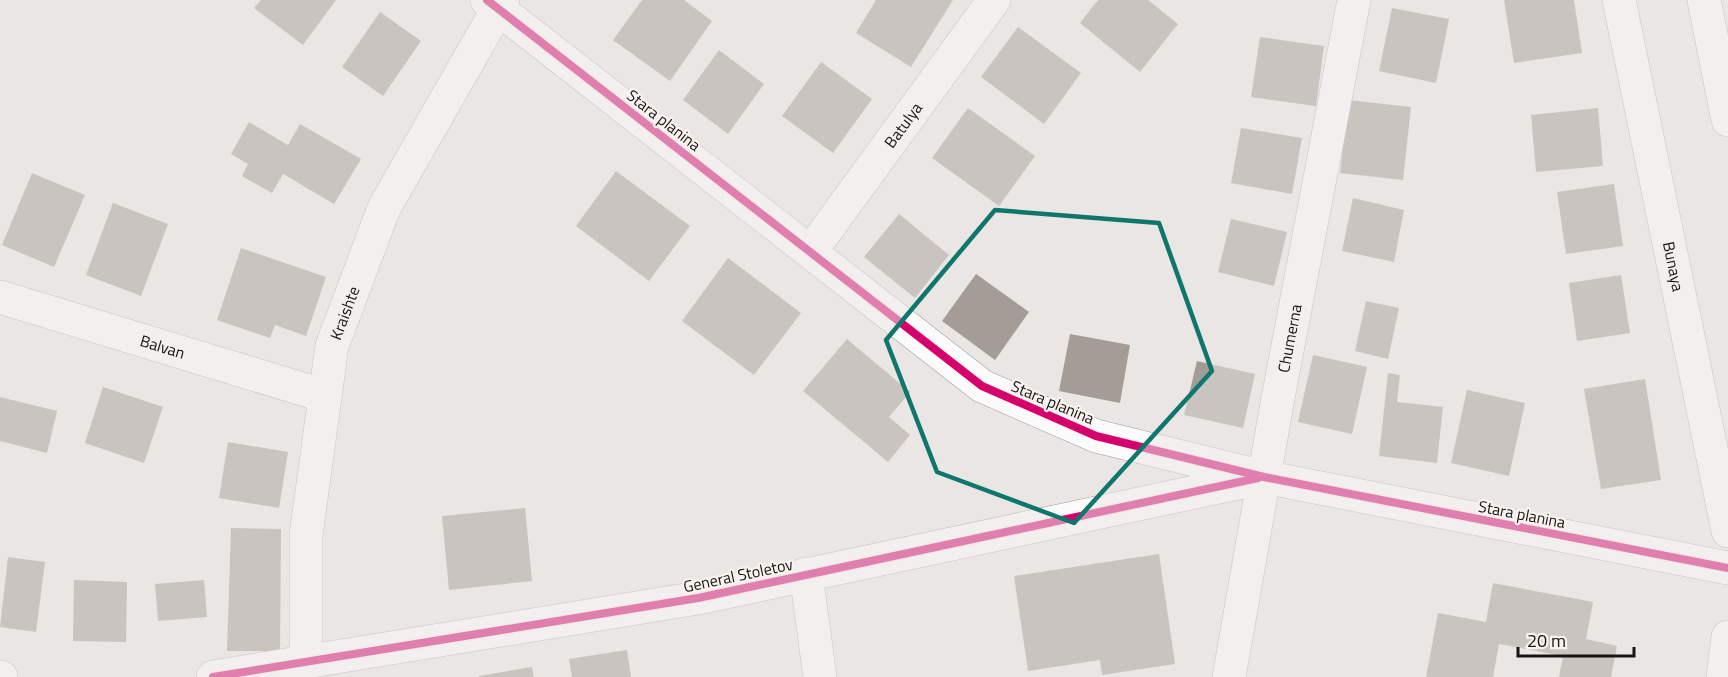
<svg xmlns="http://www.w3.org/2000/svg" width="1728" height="677" viewBox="0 0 1728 677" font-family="'Titillium Web',sans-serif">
	<rect width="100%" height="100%" fill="#eae6e4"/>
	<!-- building -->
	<g fill="#a49c96">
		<polygon points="261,0 336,0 303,45 254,8"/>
		<polygon points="642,0 684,0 712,21 670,81 613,40"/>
		<polygon points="876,0 953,0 911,67 856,33"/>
		<polygon points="1098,0 1148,0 1178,24 1140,72 1080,23"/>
		<polygon points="1504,0 1574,0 1582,53 1514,63"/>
		<polygon points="1392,8 1449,19 1436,83 1379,71"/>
		<polygon points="380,12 421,41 383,96 342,67"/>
		<polygon points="1018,27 1081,73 1044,124 981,77"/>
		<polygon points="1260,37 1324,46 1316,106 1251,97"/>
		<polygon points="719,50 764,84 728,134 683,100"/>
		<polygon points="821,62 872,99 833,153 782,116"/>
		<polygon points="1348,100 1411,107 1403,180 1340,173"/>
		<polygon points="968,108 1035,156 999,206 932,158"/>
		<polygon points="1598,108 1603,166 1536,172 1531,115"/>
		<polygon points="249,122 288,145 300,124 361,159 334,204 283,174 272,193 242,176 248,164 231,154"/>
		<polygon points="1241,128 1302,138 1292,194 1231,183"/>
		<polygon points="616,171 690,226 649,281 576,226"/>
		<polygon points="32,173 85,195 54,267 2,245"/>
		<polygon points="1614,184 1623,246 1566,254 1557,192"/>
		<polygon points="1353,198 1404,210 1394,262 1342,251"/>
		<polygon points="113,203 168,224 141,296 86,275"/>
		<polygon points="899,214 949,255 915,298 864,257"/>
		<polygon points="1231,219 1287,232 1274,286 1218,272"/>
		<polygon points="241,248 326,277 306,336 275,325 270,338 217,320"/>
		<polygon points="728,258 801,313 754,375 682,321"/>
		<polygon points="976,274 1029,312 995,360 942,321"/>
		<polygon points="1621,275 1630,333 1577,341 1569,283"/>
		<polygon points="1366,301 1399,308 1388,359 1355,351"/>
		<polygon points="1070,334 1130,345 1120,403 1059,391"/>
		<polygon points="847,339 910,392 889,417 910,435 888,462 803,391"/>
		<polygon points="1313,355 1367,367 1352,434 1298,422"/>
		<polygon points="1197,361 1255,374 1243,428 1184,415"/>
		<polygon points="1388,373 1400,375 1397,402 1443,407 1437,463 1379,456"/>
		<polygon points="1645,379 1661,480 1601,489 1584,389"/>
		<polygon points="103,387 163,407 144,463 85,443"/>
		<polygon points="1467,390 1525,403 1509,476 1451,463"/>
		<polygon points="0,397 57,411 47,453 0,441"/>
		<polygon points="228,442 288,452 279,508 219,498"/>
		<polygon points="525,508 532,581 449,590 442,516"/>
		<polygon points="231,528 281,529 280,651 227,651"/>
		<polygon points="1159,554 1175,664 1102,675 1100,660 1028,671 1014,576"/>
		<polygon points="8,557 45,562 36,632 0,627"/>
		<polygon points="74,580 127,582 126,642 73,641"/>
		<polygon points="204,580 207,617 158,621 155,584"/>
		<polygon points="1493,583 1593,602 1586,639 1617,646 1611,677 1559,677 1563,656 1499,644 1493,677 1426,677 1438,613 1486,622"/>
		<polygon points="627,650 631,677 572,677 569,659"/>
		<polygon points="532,667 534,677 479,677 479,676"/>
	</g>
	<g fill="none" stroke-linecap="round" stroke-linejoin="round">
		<defs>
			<g id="street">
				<polyline points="487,0 982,386 1096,436 1264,477 1728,568"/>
				<path id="s1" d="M1619 0 1728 531"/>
				<polyline points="1704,0 1728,120"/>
				<path id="s2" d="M811 251 994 0"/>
				<path id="s3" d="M0 297 325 396"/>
				<polyline points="806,574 820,677"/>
				<path id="s4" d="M306 661V535L332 346 384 208 503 0"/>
				<polyline points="0,677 1,677"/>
				<polyline points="213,677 698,598 1256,479"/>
				<path id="s5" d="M1229 677 1278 398 1354 0"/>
				<polyline points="1723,677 1728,637"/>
			</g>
		</defs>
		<!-- street casing -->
		<use href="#street" stroke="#9f9c9b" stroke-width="34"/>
		<!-- street -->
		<use href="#street" stroke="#fcfbfb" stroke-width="33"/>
		<defs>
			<g id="cycleway">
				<polyline points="487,0 982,386 1096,436 1264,477 1728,568"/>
				<polyline points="213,677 698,598 1258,478"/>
			</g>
		</defs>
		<!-- cycleway casing -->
		<use href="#cycleway" stroke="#f9f2ef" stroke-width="11"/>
		<!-- cycleway -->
		<use href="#cycleway" stroke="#d6006c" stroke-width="8"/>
	</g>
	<!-- marked area -->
	<path d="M0 0H1728V677H0ZM995 210 1159 223 1212 371 1074 523 937 472 886 340Z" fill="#eae6e4" fill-opacity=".55" fill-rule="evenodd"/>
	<path fill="none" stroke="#0f766e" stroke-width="4.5" stroke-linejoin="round" d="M995 210 1159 223 1212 371 1074 523 937 472 886 340Z"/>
	<g text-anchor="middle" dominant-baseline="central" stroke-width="4.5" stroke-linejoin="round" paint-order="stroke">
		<!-- street labels -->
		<g font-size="16" fill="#171514" stroke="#f9f2ef">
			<text transform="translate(664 120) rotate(38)">Stara planina</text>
			<text stroke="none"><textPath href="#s2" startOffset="156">Batulya</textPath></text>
			<text stroke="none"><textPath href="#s1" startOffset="272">Bunaya</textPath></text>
			<text stroke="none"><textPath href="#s4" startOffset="352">Kraishte</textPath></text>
			<text stroke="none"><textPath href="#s5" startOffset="344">Chumerna</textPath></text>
			<text stroke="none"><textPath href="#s3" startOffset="170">Balvan</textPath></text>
			<text transform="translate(1053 402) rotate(23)">Stara planina</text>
			<text transform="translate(1522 514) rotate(11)">Stara planina</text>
			<text transform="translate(738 575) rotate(-12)">General Stoletov</text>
		</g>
	</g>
	<!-- scale -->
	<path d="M1518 647v9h116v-9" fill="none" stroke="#171514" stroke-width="3"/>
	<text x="1527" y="647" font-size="18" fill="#171514" stroke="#f9f2ef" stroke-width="4.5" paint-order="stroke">20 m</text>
</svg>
